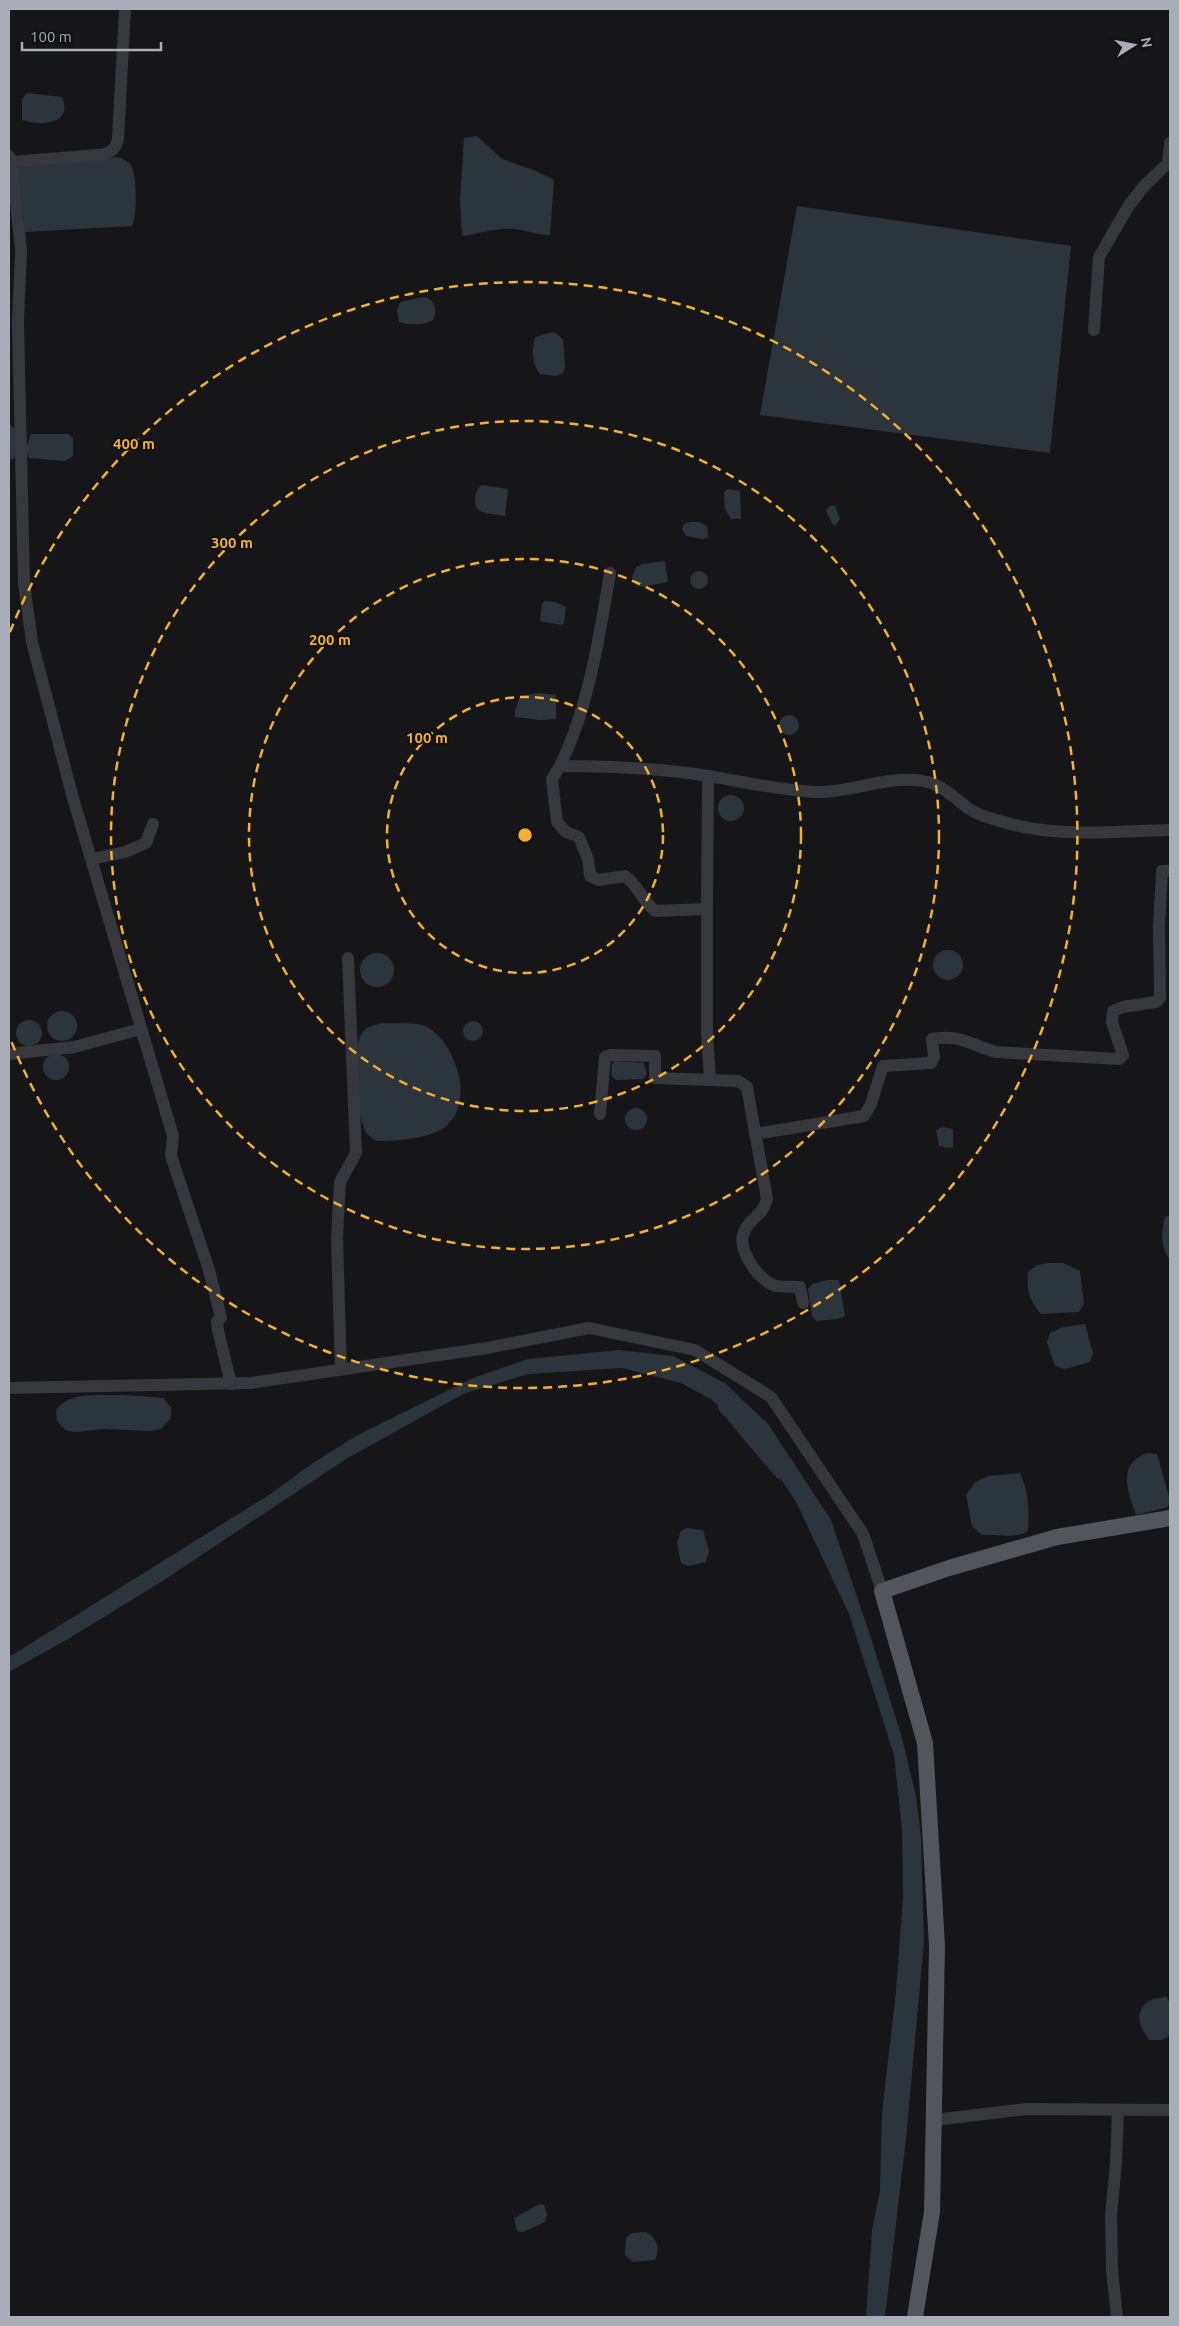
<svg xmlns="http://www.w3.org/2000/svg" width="1179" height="2326" viewBox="0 0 1179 2326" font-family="Ubuntu,sans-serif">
	<rect width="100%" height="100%" fill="#161618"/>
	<!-- water -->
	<g fill="#2c353c">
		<path d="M27 93 62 97C74 125 40 126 22 120V99Z"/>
		<path d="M477 136 502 159 536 171 554 180 550 235C537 235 526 230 514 229 496 227 479 234 462 236L460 202 464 138Z"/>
		<path d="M117 157C122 158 128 161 131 165 137 173 137 218 132 226L25 232 18 167Z"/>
		<polygon points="797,206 1071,246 1050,453 760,415"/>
		<path d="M424 297C435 300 437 308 434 319 426 326 409 325 399 322L397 310 400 302Z"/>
		<path d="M554 332 563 339 565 368 563 373 556 376 540 374C531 363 532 351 535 337Z"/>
		<polygon points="9,424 17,430 18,456 9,461"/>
		<polygon points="31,434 69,434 73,439 73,456 65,461 29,458 26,449"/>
		<path d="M482 485 508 489 505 516C493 513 472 516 475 498 476 492 477 488 482 485Z"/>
		<polygon points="728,489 740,491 741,519 731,519 725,509 724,492"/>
		<polygon points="830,506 835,506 840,519 836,525 833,525 826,511"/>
		<polygon points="690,522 700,522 707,526 708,538 703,539 686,536 682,529 684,524"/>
		<polygon points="665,561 668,582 642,587 635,585 632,577 636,567 642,564"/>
		<circle cx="699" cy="580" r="9"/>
		<polygon points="545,601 556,602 566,607 564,623 561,625 540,621 542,603"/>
		<polygon points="540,693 556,695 556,719 540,720 515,717 515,711 520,696"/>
		<circle cx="789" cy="725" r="10"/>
		<circle cx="731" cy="808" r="13"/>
		<circle cx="948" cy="965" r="15"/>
		<circle cx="377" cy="970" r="17"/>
		<circle cx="62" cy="1026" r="15"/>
		<circle cx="29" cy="1033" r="13"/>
		<circle cx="473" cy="1031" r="10"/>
		<path d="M382 1023C393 1024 417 1022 425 1026 453 1039 473 1094 452 1120 438 1139 398 1141 376 1141 372 1138 367 1135 365 1130 357 1113 353 1054 360 1037 363 1027 374 1025 382 1023Z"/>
		<circle cx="56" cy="1067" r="13"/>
		<polygon points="615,1061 644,1063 647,1074 643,1079 616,1080 611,1075 612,1064"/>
		<circle cx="636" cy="1119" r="11"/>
		<polygon points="942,1127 953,1129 953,1147 948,1148 939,1146 936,1130"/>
		<path d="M1170 1215V1260C1160 1247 1161 1232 1165 1217Z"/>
		<path d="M1048 1263H1063L1080 1271 1084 1304 1079 1312 1041 1314C1028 1298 1027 1293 1028 1272L1037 1265Z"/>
		<polygon points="827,1280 839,1280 845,1316 837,1319 816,1321 812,1316 808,1289 812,1284"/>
		<polygon points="1085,1324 1093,1353 1090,1362 1065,1369 1055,1366 1047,1342 1050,1333 1063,1327"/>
		<polygon points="619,1350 673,1356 725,1383 768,1424 831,1520 870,1635 902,1738 916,1796 921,1837 924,1942 906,2139 885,2317 866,2317 872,2231 880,2190 882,2113 896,1991 903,1898 902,1829 894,1755 849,1614 797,1504 768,1458 741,1425 712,1400 681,1383 622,1368 528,1374 463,1394 346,1459 161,1582 68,1639 9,1672 9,1657 272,1493 310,1465 356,1436 473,1378 528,1359"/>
		<path d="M124 1395 164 1398 171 1408V1418L161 1429 151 1431 103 1429 76 1432 65 1430 57 1421 56 1410C70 1390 102 1396 124 1395Z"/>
		<path d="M1147 1453 1157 1454 1170 1500 1168 1507 1136 1515C1128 1490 1116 1465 1147 1453Z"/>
		<path d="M1020 1473C1029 1493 1029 1509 1028 1531 1016 1539 997 1534 982 1535L972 1526 966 1495 975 1482 989 1476Z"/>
		<polygon points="687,1528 703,1530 709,1551 706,1562 688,1566 681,1563 677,1543 681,1531"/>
		<path d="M1166 1996 1170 2003V2036L1161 2040H1150C1139 2029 1133 2009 1151 2000 1156 1997 1161 1999 1166 1996Z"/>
		<polygon points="540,2204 544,2205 547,2214 545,2222 523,2232 517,2231 514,2218"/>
		<path d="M646 2232C658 2239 660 2248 655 2260L633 2262 625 2255 626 2238 632 2233Z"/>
	</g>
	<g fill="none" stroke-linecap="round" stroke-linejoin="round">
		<!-- canal -->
		<polyline stroke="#2c353c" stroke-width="10" points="723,1407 780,1474"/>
		<!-- minor -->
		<g stroke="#37383d" stroke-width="12">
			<polyline points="9,156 12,165 21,250 18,323 24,583 32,642 73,798 173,1136 171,1156 209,1270 221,1317 217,1322 218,1330 231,1384"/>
			<path d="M11 162 98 155C109 154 116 150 118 139L125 9"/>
			<polyline points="1094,330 1099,257 1128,207 1144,186 1168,163 1170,143"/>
			<path d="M560 766C589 706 599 638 610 573"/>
			<polyline points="92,859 125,852 146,843 153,824"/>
			<polyline points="707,909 708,776"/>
			<polyline points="9,1054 74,1047 141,1029"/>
			<path d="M710 1080 738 1081 747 1087 767 1199C762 1217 752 1216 745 1230 735 1248 757 1277 773 1285 780 1288 793 1286 800 1287L803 1303"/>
			<path d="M600 1114 605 1057 610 1055 655 1056V1078L710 1080 707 1032V909L655 911C641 899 638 885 625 876L599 880 590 876 588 859 579 837 566 832 557 822 552 779 560 766C605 766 651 768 696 774 736 780 775 790 816 792 853 793 891 773 928 782 943 786 957 800 969 809 977 814 988 818 997 820 1052 839 1113 831 1170 830"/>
			<path d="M755 1134 864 1116 871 1104 883 1066 931 1063 934 1057 932 1039C961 1034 970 1045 996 1052L1119 1059 1123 1055 1112 1022 1113 1011 1123 1007 1156 1002 1160 998 1159 926 1162 871H1170"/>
			<polyline points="341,1370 337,1238 340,1182 356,1153 348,958"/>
			<polyline points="9,1388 251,1383 487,1348 589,1328 695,1350 771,1397 863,1534 882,1591"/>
			<polyline points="934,2120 1026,2109 1170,2110"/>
			<polyline points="1117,2317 1112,2270 1111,2215 1116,2163 1118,2110"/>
		</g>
		<!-- major -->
		<polyline stroke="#53555c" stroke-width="16" points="915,2317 932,2212 937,1946 925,1743 882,1591 949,1568 1057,1537 1170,1518"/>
	</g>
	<!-- distance rings -->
	<g fill="none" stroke="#f2b134" stroke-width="2.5" stroke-dasharray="9 6">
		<circle cx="525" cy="835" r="138"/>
		<circle cx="525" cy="835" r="276"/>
		<circle cx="525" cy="835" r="414"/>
		<path d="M10 632A553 553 0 1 1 10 1038"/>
	</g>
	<circle cx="525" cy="835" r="8" fill="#f2b134" stroke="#111113" stroke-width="2.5"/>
	<g font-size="15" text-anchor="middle" font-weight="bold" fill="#f2b134" stroke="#111113" stroke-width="4" stroke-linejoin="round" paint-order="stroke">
		<text x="134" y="449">400 m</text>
		<text x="232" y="548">300 m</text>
		<text x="330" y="645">200 m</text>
		<text x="427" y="743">100 m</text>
	</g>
	<!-- border -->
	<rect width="1179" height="2326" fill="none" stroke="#a8adb8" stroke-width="20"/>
	<!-- north arrow -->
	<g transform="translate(1134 45) rotate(79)" stroke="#111113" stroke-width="4" paint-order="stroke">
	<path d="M0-4L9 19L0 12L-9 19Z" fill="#a8adb8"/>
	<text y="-8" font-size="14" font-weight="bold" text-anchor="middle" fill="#a8adb8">N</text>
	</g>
	<!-- scale -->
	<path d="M22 42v8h139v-8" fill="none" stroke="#a8adb8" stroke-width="2.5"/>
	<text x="30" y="42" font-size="15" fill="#a8adb8" stroke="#111113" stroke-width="4" paint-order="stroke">100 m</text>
</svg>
